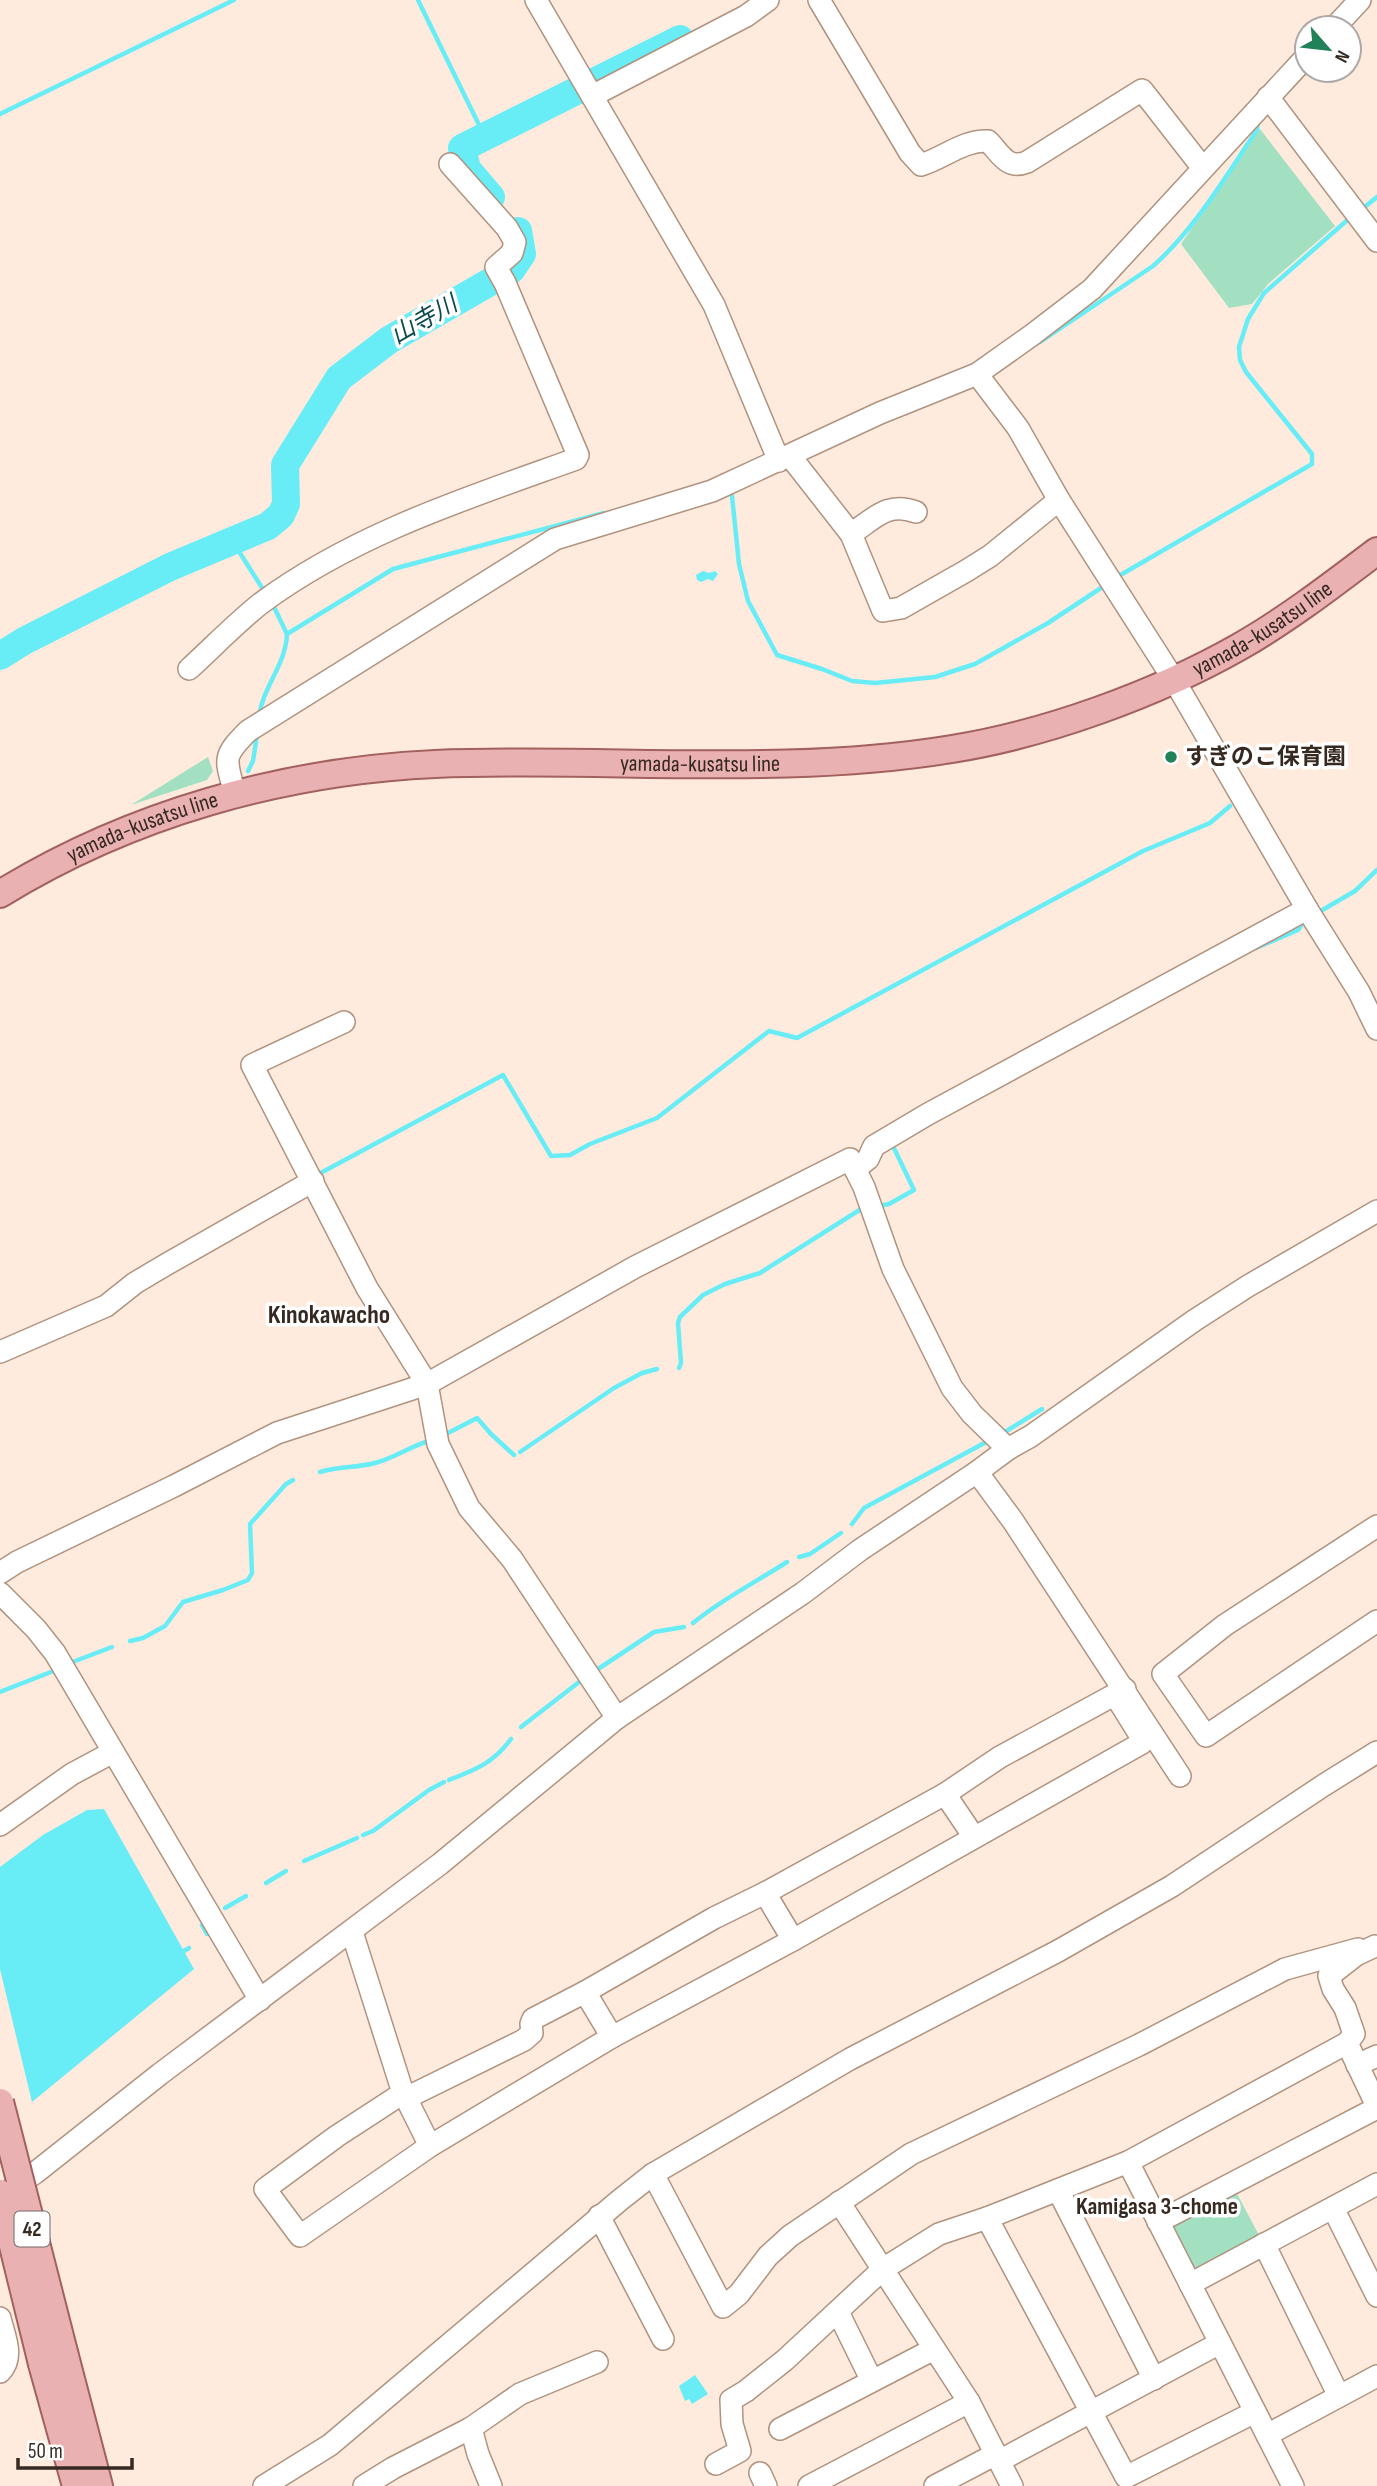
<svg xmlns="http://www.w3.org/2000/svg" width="1377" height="2486" viewBox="0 0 1377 2486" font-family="'Sofia Sans Condensed','Noto Sans JP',sans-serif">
	<rect width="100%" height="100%" fill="#feebde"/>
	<!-- green -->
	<g fill="#a3e0c1">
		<polygon points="1260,129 1335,226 1268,284 1252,304 1229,308 1181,244"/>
		<polygon points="208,757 213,771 207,780 131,805"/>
		<polygon points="1234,2188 1261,2239 1193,2272 1169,2224"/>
	</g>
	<!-- water -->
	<g fill="#68ecf5">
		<polygon points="703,571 709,573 715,571 718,574 713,581 708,579 701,582 697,580 696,575"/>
		<polygon points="104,1809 194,1969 32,2102 0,1969 0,1867 43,1835 87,1810"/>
		<polygon points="695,2375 708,2394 692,2404 689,2399 685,2401 679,2386"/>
	</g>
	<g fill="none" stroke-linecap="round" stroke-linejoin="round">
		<!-- stream -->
		<g stroke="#68ecf5" stroke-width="4.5">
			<polyline points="418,0 478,123"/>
			<polyline points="0,114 234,0"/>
			<polyline points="1362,209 1377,197"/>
			<path d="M1040 342 1153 266C1195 229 1225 177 1257 130L1258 122"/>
			<polyline points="728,490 732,496 739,564 748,601 777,655 822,669 852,681 875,683 935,677 975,664 1048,623 1107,584"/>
			<polyline points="233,542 266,594"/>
			<polyline points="1117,577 1312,464 1312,454 1246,372 1240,360 1239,347 1248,319 1264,293 1352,216"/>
			<polyline points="273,605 287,634 393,569 604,513"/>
			<path d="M259 716C263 687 286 664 287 634"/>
			<polyline points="248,771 253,761 257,735"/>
			<polyline points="1319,912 1355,891 1377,870"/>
			<polyline points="1256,948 1298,930 1303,923"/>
			<polyline points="315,1176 503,1075 551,1156 570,1155 590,1144 657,1118 769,1031 797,1038 1143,851 1210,823 1230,806"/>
			<polyline points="879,1206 889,1204 914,1190 892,1144"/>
			<polyline points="679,1368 681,1363 678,1323 680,1317 703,1295 725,1284 760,1273 861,1209"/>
			<polyline points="1005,1432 1042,1409"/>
			<polyline points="448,1433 477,1418 491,1434 514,1455"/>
			<polyline points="520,1452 614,1388 642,1373 657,1369"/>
			<path d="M320 1472C338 1466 357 1468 375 1463 395 1458 412 1445 432 1440"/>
			<polyline points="852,1524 864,1508 988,1441"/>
			<polyline points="799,1557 810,1554 841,1533"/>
			<path d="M693 1623C722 1599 756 1582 787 1562"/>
			<polyline points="130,1641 143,1638 165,1626 183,1602 223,1590 248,1580 252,1573 250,1524 286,1484 293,1480"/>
			<polyline points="70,1663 112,1647"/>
			<polyline points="595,1671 654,1632 684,1627"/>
			<polyline points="0,1692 56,1670"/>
			<polyline points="521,1727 583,1679"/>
			<path d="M449 1780C477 1769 493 1763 511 1739"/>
			<polyline points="363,1835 373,1831 429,1790 444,1782"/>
			<polyline points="304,1861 357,1838"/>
			<polyline points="266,1883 286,1871"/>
			<polyline points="225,1908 246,1896"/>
			<polyline points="202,1925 207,1934"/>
			<polyline points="184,1951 189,1948"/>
		</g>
		<!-- river -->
		<g stroke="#68ecf5" stroke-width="28">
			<polyline points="491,197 467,169 462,148 680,39"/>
			<polyline points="0,656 24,641 170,567 268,526 281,515 286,504 285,465 339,378 389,340 511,270 522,254 518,231"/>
		</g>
		<defs>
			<g id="minor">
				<polyline points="536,0 714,305 779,461"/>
				<path d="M819 0 910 153 921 165C944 158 963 140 988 141 1001 154 1007 170 1027 162L1142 90 1202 167"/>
				<polyline points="1334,28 1360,0"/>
				<polyline points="592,96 746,16 768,0"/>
				<polyline points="1268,97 1377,241"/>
				<polyline points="977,374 1018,428 1059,500 1174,680 1307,909 1359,992 1377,1029"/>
				<polyline points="790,456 851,534 883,611 901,608 966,571 990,556 1059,500"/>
				<path d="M851 534C874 519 887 501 916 512"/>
				<path d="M189 669C212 648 235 624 260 604 354 534 467 498 576 459L578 455 505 283 496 267 512 253 515 242 507 228 450 164"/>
				<path d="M235 794C226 759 221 758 248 731L555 539 712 491 880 413 977 374 1032 335 1092 289 1307 56"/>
				<polyline points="344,1022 252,1065 367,1288 427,1384 438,1444 469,1508 512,1559 617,1718"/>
				<polyline points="855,1169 868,1159 874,1146 928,1114 1307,909"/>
				<polyline points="0,1352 106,1306 135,1283 167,1264 313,1181"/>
				<polyline points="977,1472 1013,1521 1180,1776"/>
				<polyline points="1377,1526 1225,1625 1163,1674 1206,1736 1377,1621"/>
				<polyline points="0,1573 17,1562 174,1486 277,1433 427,1384 635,1267 850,1159 864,1187 893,1269 952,1388 972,1414 1008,1449"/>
				<polyline points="0,1593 36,1629 55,1653 260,2000"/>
				<polyline points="945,1794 974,1837"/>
				<polyline points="0,1825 72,1774 113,1752"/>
				<polyline points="765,1893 793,1940"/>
				<polyline points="352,1932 403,2093"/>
				<polyline points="585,1992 612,2037"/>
				<polyline points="1347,2043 1377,2106"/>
				<polyline points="1357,2065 1377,2056"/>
				<polyline points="406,2098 430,2146 612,2037 793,1940 1142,1743 1143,1740 1115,1695"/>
				<polyline points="430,2146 300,2236 265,2189 337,2136 403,2093 406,2098 524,2040 532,2033 531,2024 533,2019 585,1992 714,1918 765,1893 945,1794 1000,1757 1125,1689"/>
				<polyline points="1128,2162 1293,2486"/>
				<polyline points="653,2174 723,2307 739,2294 768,2256 790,2236 911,2154 1139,2045 1285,1969 1358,1949"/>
				<polyline points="1058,2190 1154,2379"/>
				<polyline points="9,2191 35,2173 160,2074 440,1864 617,1718 803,1593 860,1550 977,1472 1008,1449 1031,1436 1195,1320 1248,1286 1377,1211"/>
				<polyline points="839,2202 969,2402 1012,2486"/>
				<polyline points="1333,2208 1377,2296"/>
				<polyline points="599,2216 663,2339"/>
				<polyline points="987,2218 1126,2477 1255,2412"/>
				<polyline points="1158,2222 1377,2108"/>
				<polyline points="1264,2244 1339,2396"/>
				<polyline points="1190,2284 1377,2184"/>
				<polyline points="838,2312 872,2381"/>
				<path d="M0 2318C4 2336 15 2357 0 2372"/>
				<polyline points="471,2428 478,2454 491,2486"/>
				<polyline points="780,2429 934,2349"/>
				<polyline points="1267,2435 1377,2376"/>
				<polyline points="999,2461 1220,2343"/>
				<polyline points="716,2464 740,2451 732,2424 731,2400 746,2391 785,2360 883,2269 939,2234 987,2218 1128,2162 1347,2043 1354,2034 1345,2008 1333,1989 1329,1976 1356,1955 1375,1946"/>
				<polyline points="760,2473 766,2486"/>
				<polyline points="264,2486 330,2445 620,2200 653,2174 850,2059 1058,1951 1172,1886 1324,1785 1377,1752"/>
				<polyline points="364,2486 393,2468 471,2428 520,2394 597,2362"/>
				<polyline points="809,2486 969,2402"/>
				<polyline points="935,2486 996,2454"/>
			</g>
			<g id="major">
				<path id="s1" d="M0 894C130 814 283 771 435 764 607 757 781 777 952 749 1046 734 1156 694 1239 647 1288 619 1332 585 1377 551"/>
				<polyline points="65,2356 99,2486"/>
				<polyline points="42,2364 76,2486"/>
			</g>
		</defs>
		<!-- minor casing -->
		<use href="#minor" stroke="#b0937f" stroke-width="24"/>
		<!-- major casing -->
		<use href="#major" stroke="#a2605e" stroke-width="30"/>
		<!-- minor -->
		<use href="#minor" stroke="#fff" stroke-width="21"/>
		<!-- major -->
		<use href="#major" stroke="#eab1b2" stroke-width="26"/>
		<defs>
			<g id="major-bridge">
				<polyline points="0,2102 65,2356"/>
				<polyline points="0,2193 42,2364"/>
			</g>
		</defs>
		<!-- major-bridge casing -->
		<use href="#major-bridge" stroke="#a2605e" stroke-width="30" stroke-linecap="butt"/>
		<!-- major-bridge -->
		<use href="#major-bridge" stroke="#eab1b2" stroke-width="26"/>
	</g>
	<!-- markers -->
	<circle fill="#218158" stroke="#fff" stroke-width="2.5" cx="1171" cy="757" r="7"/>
	<g text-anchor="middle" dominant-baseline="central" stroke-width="7" stroke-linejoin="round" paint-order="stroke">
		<!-- shield labels -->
		<rect fill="#fff" stroke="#726964" stroke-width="2" x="14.5" y="2211.5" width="35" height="35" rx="5"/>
		<g font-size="21" font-weight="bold" fill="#352921">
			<text x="32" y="2229">42</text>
		</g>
		<!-- street labels -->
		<g font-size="23" fill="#352921" stroke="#fff">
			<text stroke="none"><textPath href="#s1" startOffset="1312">yamada-kusatsu line</textPath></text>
			<text stroke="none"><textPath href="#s1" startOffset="724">yamada-kusatsu line</textPath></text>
			<text stroke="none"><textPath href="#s1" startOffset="158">yamada-kusatsu line</textPath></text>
		</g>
		<!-- poi labels -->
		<g font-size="23" font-weight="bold" fill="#352921" stroke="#fff" text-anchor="start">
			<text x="1185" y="757">すぎのこ保育園</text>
		</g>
		<!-- water labels -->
		<g font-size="24" font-style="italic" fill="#0d494d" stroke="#fff">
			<text transform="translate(424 320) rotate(-30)">山寺川</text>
		</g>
		<!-- neighbourhood labels -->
		<g font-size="24" font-weight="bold" fill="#352921" stroke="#fff">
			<text x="1157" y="2206">Kamigasa 3-chome</text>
		</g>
		<!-- quarter labels -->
		<g font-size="26" font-weight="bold" fill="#352921" stroke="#fff">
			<text x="329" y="1315">Kinokawacho</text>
		</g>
	</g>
	<!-- north arrow -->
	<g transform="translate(1328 49) rotate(118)"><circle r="33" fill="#ffffff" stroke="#aea9a6" stroke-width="2"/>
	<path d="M0-5L12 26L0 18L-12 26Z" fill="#218158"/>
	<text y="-10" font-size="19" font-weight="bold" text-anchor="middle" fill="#352921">N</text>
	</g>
	<!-- scale -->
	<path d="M18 2458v10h114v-10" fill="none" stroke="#352921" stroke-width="3.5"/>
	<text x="28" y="2458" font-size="21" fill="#352921" stroke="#ffffff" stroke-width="5" paint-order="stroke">50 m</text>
</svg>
